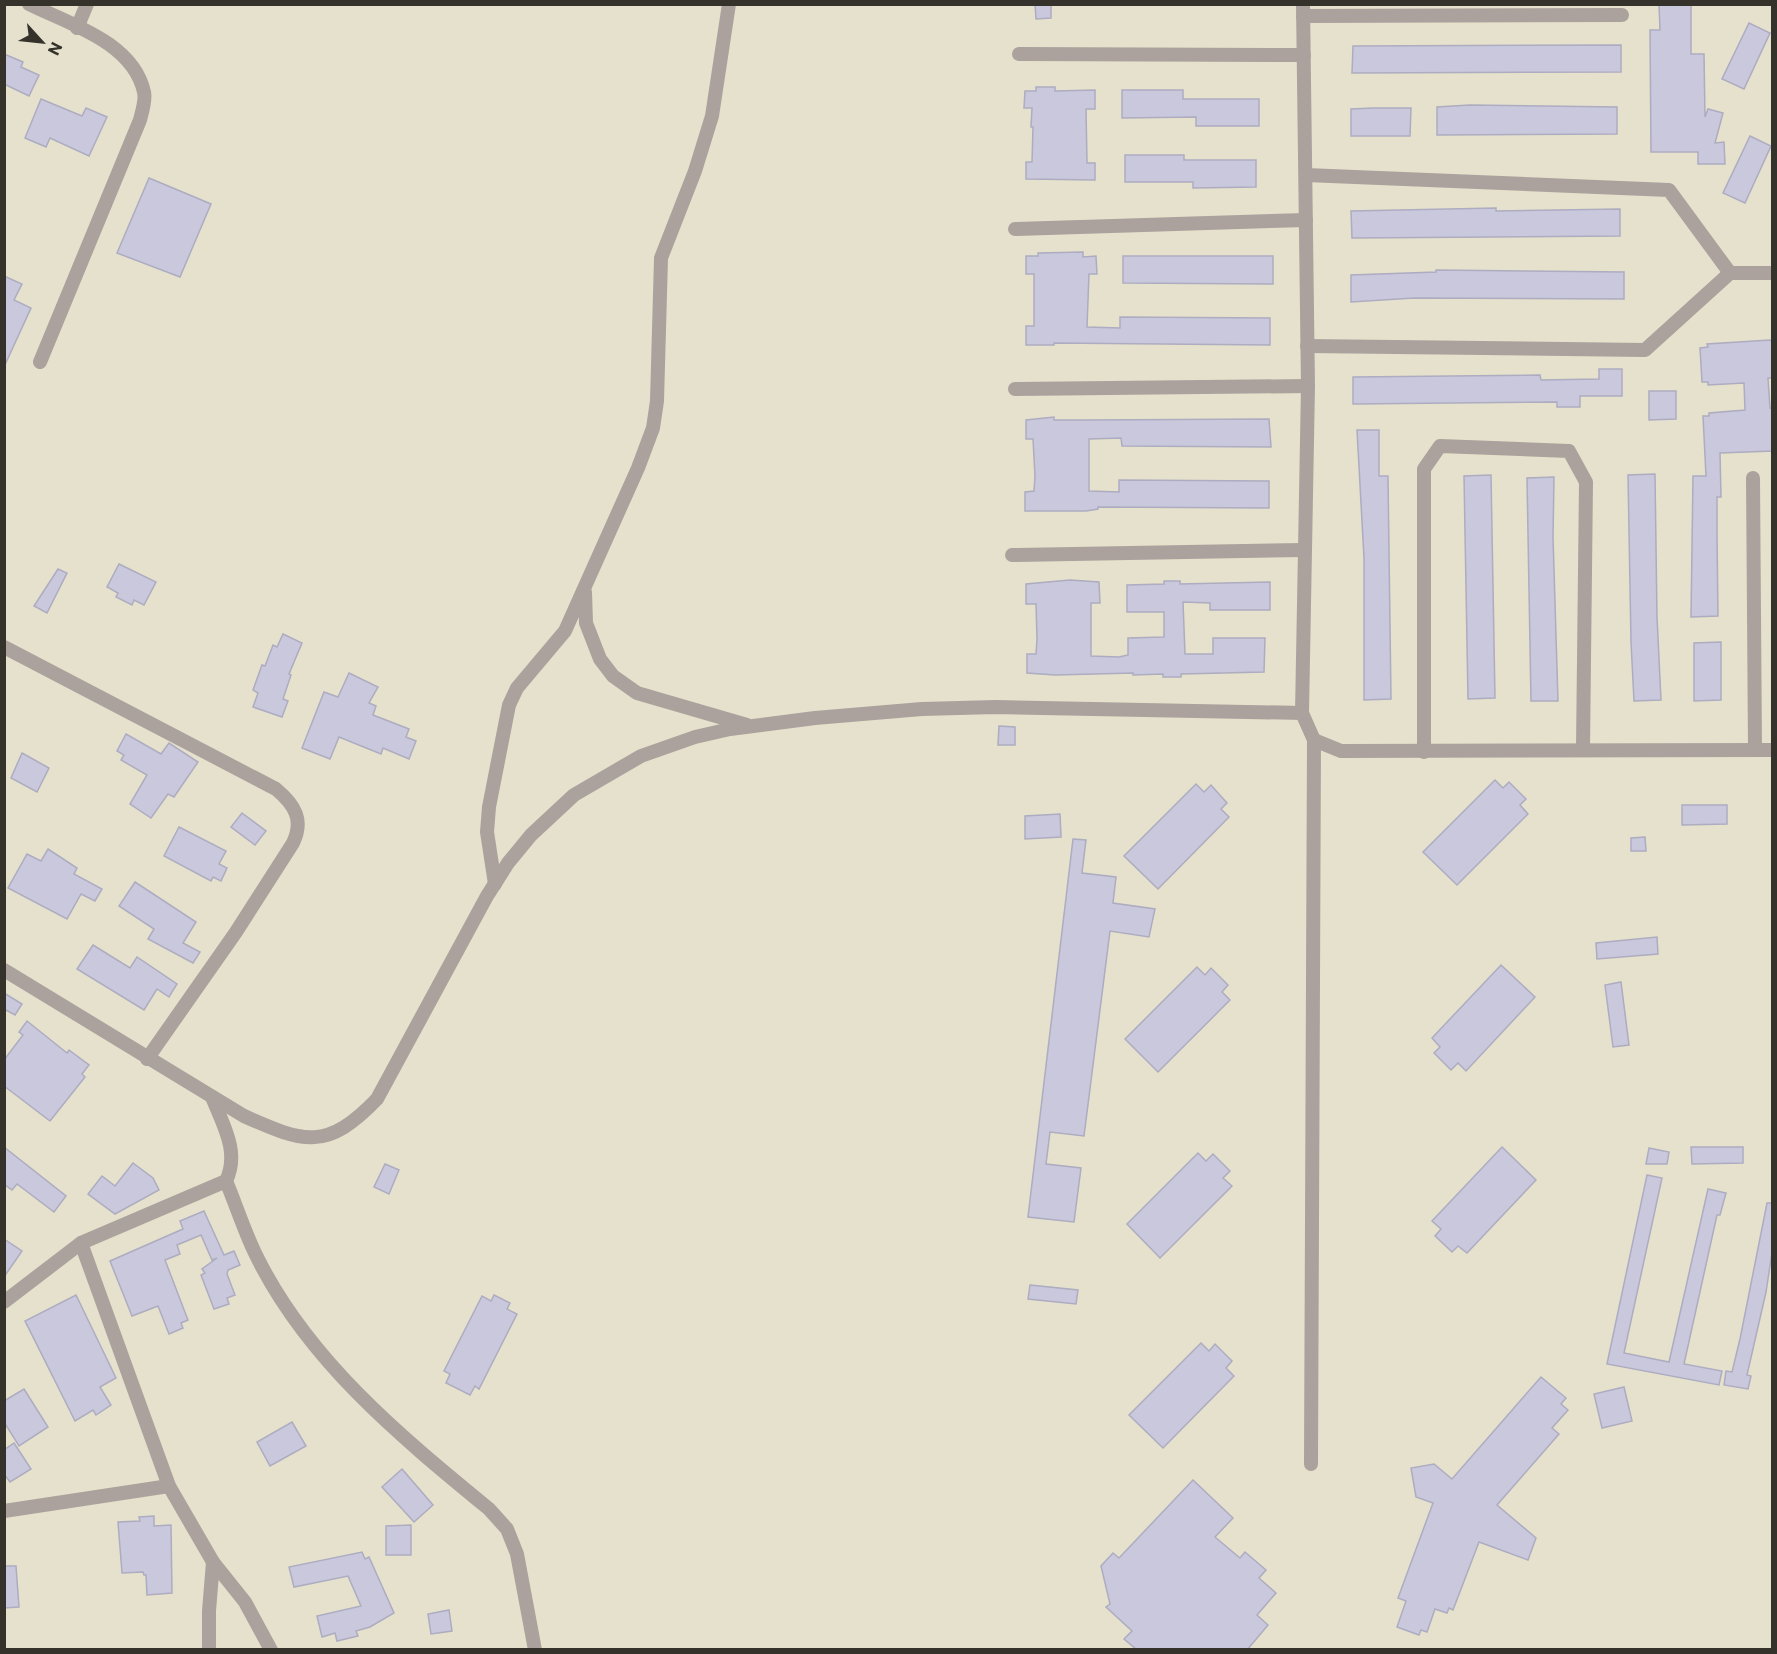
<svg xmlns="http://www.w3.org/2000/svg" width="1777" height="1654" viewBox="0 0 1777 1654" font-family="Commissioner,sans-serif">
	<rect width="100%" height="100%" fill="#e6e1cc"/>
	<!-- building -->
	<g fill="#c9c8dd" stroke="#adacc0" stroke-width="1.5">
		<polygon points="1035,4 1051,4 1051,18 1036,19"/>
		<polygon points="1659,4 1691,4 1691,54 1704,54 1705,117 1708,109 1723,113 1715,143 1724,142 1725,164 1698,164 1698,152 1651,152 1650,30 1660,30"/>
		<polygon points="1749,23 1770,33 1744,89 1722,79"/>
		<polygon points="1621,45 1621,72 1352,73 1353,46"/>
		<polygon points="4,54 23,62 21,67 39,75 29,96 4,84"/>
		<polygon points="1036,87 1055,87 1055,91 1095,90 1095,109 1086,109 1087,163 1095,163 1095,180 1026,179 1026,162 1032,162 1033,127 1031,127 1032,108 1024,108 1025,91 1036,91"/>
		<polygon points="1122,90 1183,90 1183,99 1259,99 1259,126 1196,126 1196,117 1122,118"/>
		<polygon points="41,99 82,116 86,108 107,117 89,156 50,138 46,147 25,138"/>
		<polygon points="1470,105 1617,107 1617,134 1437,135 1437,107"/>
		<polygon points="1374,108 1411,108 1410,136 1351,136 1351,109"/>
		<polygon points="1750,136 1771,146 1745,203 1723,193"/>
		<polygon points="1125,155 1184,155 1184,160 1256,160 1256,187 1193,188 1193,182 1125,182"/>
		<polygon points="149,178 211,204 180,277 117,253"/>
		<polygon points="1496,208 1496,211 1620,209 1620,236 1352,238 1351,211"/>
		<polygon points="1083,252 1083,257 1096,256 1097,274 1089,274 1087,327 1120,328 1120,317 1270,318 1270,345 1054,343 1054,345 1026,345 1026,326 1034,326 1034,274 1026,274 1026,256 1038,256 1038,253"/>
		<polygon points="1123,256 1273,256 1273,284 1123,283"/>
		<polygon points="1436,270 1624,272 1624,299 1414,298 1351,302 1351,275 1436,272"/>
		<polygon points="4,276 22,284 14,300 31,308 4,367"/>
		<polygon points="1770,340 1773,342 1773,378 1768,378 1770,408 1773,408 1773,451 1720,453 1721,497 1717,497 1717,534 1718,616 1691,617 1693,476 1706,476 1703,416 1709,416 1709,413 1745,410 1744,383 1708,385 1708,382 1702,382 1700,348 1708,347 1707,344"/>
		<polygon points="1599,369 1622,369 1622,396 1580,396 1580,407 1557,407 1557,402 1353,404 1353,377 1540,375 1541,380 1599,379"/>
		<polygon points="1649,391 1676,391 1676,419 1649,420"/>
		<polygon points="1054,417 1054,420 1086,420 1269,419 1271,447 1122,446 1121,438 1089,439 1089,491 1119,492 1119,480 1269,481 1269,508 1098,507 1098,509 1086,511 1025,511 1025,492 1034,491 1035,476 1033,439 1026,439 1026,420"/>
		<polygon points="1357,430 1379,430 1379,476 1388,476 1391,699 1364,700 1364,558"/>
		<polygon points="1655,474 1657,617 1661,700 1634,701 1631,642 1628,475"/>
		<polygon points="1491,475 1495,698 1468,699 1464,476"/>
		<polygon points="1554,477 1553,537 1558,701 1531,701 1527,478"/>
		<polygon points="119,564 156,582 144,605 134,600 132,605 116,597 118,593 107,587"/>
		<polygon points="58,569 67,573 47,613 34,606"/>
		<polygon points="1070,580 1099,582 1100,603 1091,603 1091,656 1119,657 1128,655 1128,638 1164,637 1164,612 1127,612 1127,585 1164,584 1164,581 1180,581 1180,584 1270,582 1270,610 1210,610 1210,603 1183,602 1185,654 1213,654 1213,638 1265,638 1264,672 1181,674 1181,677 1163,677 1163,674 1133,675 1133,673 1055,675 1027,673 1027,654 1036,654 1037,639 1036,604 1026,604 1026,584"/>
		<polygon points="283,634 302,643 289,674 291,675 283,699 288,701 282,717 253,707 258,693 253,690 262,665 265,666 273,645 277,647"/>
		<polygon points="1721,642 1721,700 1694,701 1694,643"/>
		<polygon points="349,673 378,687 369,703 376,706 373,715 409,729 406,737 416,741 409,759 383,748 381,754 339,737 330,759 302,748 324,692 338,697"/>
		<polygon points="999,726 1015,727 1015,745 998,745"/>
		<polygon points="126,734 161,754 169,743 198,762 174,797 168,794 151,818 130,804 147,775 121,760 124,755 117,751"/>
		<polygon points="22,753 49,768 37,792 11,778"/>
		<polygon points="1495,780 1503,788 1509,782 1526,799 1520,805 1528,814 1457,885 1423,852"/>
		<polygon points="1196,784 1204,792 1211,785 1227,803 1221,809 1229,817 1158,889 1124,856"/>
		<polygon points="1682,805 1727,805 1727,824 1682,825"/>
		<polygon points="242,813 266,831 255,845 231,827"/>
		<polygon points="1060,814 1061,837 1025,839 1025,816"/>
		<polygon points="179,827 226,851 219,864 227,868 221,881 213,877 211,881 164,856"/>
		<polygon points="1645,837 1646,851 1631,851 1631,838"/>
		<polygon points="1073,839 1086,840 1082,873 1116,877 1113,903 1155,909 1149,937 1110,931 1084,1136 1050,1132 1046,1164 1081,1168 1074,1222 1028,1217"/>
		<polygon points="48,849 77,868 74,874 102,889 95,901 81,894 67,919 8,888 27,854 41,861"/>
		<polygon points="135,882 196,922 183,943 200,952 193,963 148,939 154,929 119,906"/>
		<polygon points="1657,937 1658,954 1597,959 1596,943"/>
		<polygon points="93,945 130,968 137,957 177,984 169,997 157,989 144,1010 77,969"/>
		<polygon points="1501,965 1535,997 1466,1071 1458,1063 1451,1070 1434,1053 1440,1047 1432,1038"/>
		<polygon points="1197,967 1205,975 1211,968 1228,985 1222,992 1230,1000 1158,1072 1125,1039"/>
		<polygon points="1621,982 1629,1045 1613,1047 1605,985"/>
		<polygon points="4,993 22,1004 15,1015 4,1009"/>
		<polygon points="27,1021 67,1053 69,1050 89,1065 82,1074 85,1077 50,1121 4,1086 4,1060 23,1035 19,1032"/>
		<polygon points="4,1147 66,1196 54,1212 17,1184 12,1190 4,1184"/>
		<polygon points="1502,1147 1536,1180 1467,1253 1458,1246 1452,1252 1435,1236 1441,1229 1432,1221"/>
		<polygon points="1691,1147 1743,1147 1743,1163 1692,1164"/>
		<polygon points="1649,1148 1669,1152 1667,1164 1646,1164"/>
		<polygon points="1198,1153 1206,1161 1213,1154 1230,1171 1223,1178 1232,1186 1160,1258 1127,1224"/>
		<polygon points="133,1163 153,1178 159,1190 115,1214 88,1194 102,1176 115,1186"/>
		<polygon points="385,1164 399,1170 389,1194 374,1187"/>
		<polygon points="1647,1175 1662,1178 1624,1353 1669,1362 1708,1189 1726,1193 1720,1215 1717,1215 1684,1364 1722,1371 1719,1385 1607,1364"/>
		<polygon points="1767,1203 1773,1203 1773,1246 1766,1292 1747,1375 1751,1376 1748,1389 1724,1385 1726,1371 1732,1372 1740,1339"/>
		<polygon points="204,1211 224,1255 234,1251 240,1265 228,1270 227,1274 235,1295 227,1298 229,1304 214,1309 201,1275 205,1273 202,1269 217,1258 212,1260 201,1235 177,1245 180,1254 165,1260 188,1320 181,1323 183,1328 169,1334 158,1306 132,1316 110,1261 183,1229 180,1221"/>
		<polygon points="4,1239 22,1251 4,1277"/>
		<polygon points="1030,1285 1078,1290 1076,1304 1028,1299"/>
		<polygon points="76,1295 116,1378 100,1387 111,1405 96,1415 93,1410 75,1421 25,1321"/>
		<polygon points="494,1295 510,1303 507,1309 517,1314 479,1389 475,1386 470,1395 446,1383 450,1374 444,1371 482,1296 491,1301"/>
		<polygon points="1201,1343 1209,1351 1215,1344 1232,1361 1226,1368 1234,1376 1163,1448 1129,1415"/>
		<polygon points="1541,1377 1566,1398 1561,1404 1568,1410 1552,1428 1559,1434 1497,1505 1536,1538 1528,1560 1479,1542 1453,1610 1449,1608 1447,1613 1435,1609 1427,1632 1421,1630 1419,1635 1397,1627 1406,1601 1398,1598 1433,1503 1416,1497 1411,1468 1434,1464 1452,1479"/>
		<polygon points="1624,1387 1632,1421 1602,1428 1594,1394"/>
		<polygon points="24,1389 48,1427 19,1446 4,1422 4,1401"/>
		<polygon points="292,1422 306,1446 270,1466 257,1442"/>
		<polygon points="14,1443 31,1469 10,1482 4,1474 4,1450"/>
		<polygon points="402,1469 433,1505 414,1522 382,1487"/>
		<polygon points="1193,1480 1233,1518 1215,1537 1240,1558 1245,1552 1266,1570 1259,1578 1276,1593 1257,1615 1268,1625 1247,1650 1137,1650 1124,1639 1132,1631 1106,1607 1110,1604 1101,1566 1113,1553 1119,1558"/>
		<polygon points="154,1516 154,1526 171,1525 172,1593 147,1595 146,1575 144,1575 143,1572 122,1573 118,1522 140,1521 139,1517"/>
		<polygon points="411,1525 411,1555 386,1555 386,1526"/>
		<polygon points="362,1552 365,1559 369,1557 394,1613 370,1627 356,1631 358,1636 337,1641 335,1633 322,1637 317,1616 361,1606 348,1576 294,1587 289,1567"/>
		<polygon points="4,1566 16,1566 19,1607 4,1608"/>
		<polygon points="449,1610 452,1631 431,1634 428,1614"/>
	</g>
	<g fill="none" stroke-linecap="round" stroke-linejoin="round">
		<!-- street -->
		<g stroke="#aba29d" stroke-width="14">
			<path d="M29 4C69 24 133 42 144 92 146 100 142 112 140 120L40 362"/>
			<polyline points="1303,4 1308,386 1302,713 1314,740 1311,1464"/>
			<polyline points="1303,16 1622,15"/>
			<polyline points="77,28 87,4"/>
			<polyline points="1019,54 1304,55"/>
			<polyline points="1306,175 1669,190 1730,273"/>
			<polyline points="1015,229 1306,220"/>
			<polyline points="1307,346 1645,350 1730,273 1772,273"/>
			<polyline points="1015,389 1308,386"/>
			<polyline points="1753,478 1755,749"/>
			<polyline points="1012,555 1304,550"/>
			<polyline points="585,592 586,623 600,659 613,676 637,693 747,725"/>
			<path d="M4 647 276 789C295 805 304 820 293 843L236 932 147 1059"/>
			<polyline points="1314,740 1341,751 1772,750"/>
			<polyline points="1424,752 1424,469 1440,446 1569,451 1586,482 1583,749"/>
			<polyline points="495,884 487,832 489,807 509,705 517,688 565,631 638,468 653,428 657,401 661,258 695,171 712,116 729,4"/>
			<path d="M4 970 244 1116C304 1143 327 1151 377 1099L487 896 508 863 531 835 574 795 641 756 695 737 730 729 815 718 922 709 996 707 1302 713"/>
			<path d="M226 1181C236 1205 244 1230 255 1253 306 1359 400 1436 489 1509L507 1529 517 1554 535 1650"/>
			<polyline points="81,1243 169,1486 213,1562 245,1602 271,1650"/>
			<path d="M4 1302 81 1243 226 1181C240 1152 223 1125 212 1097"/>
			<polyline points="4,1511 169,1486"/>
			<polyline points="209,1650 209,1611 213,1562"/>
		</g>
	</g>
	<!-- border -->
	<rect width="1777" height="1654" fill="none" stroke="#34322a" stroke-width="12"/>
	<!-- north arrow -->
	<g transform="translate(42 42) rotate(117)" stroke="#e6e1cc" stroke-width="4.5" paint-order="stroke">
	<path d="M0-4.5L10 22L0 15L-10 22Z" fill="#34322a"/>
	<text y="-9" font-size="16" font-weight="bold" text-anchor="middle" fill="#34322a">N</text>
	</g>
</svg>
